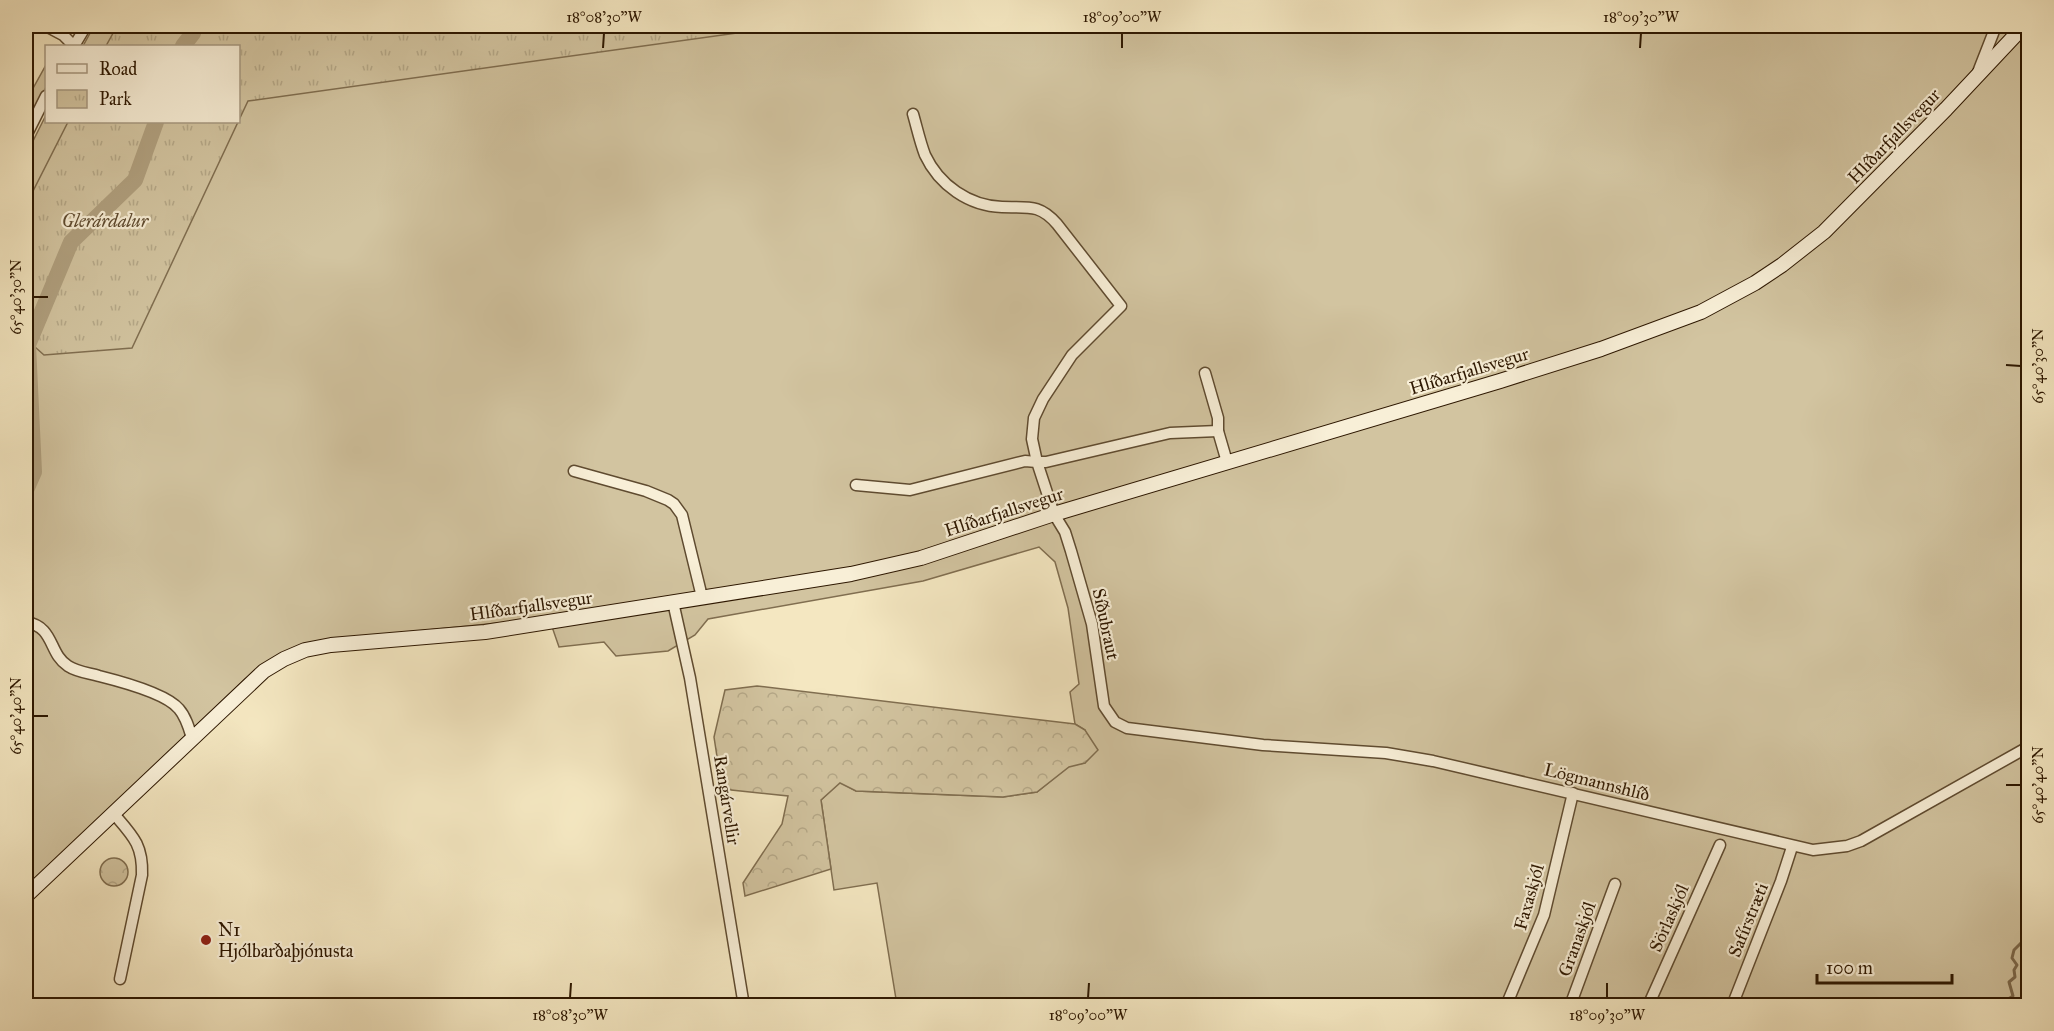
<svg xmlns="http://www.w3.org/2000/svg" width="2054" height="1031" viewBox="0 0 2054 1031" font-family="'IM FELL Great Primer',serif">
	<defs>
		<pattern id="forest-crowns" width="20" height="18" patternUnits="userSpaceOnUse" patternTransform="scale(1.5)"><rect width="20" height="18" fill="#d2c4a0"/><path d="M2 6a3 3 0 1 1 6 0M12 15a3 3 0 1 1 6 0" fill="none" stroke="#b5a888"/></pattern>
		<pattern id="park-tufts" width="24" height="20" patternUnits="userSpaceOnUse" patternTransform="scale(1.5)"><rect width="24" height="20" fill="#d2c4a0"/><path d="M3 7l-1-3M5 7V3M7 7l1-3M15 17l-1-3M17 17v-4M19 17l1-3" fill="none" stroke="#b5a888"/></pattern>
	</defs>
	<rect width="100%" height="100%" fill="#f4e7c1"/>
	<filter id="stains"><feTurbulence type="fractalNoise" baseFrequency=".00333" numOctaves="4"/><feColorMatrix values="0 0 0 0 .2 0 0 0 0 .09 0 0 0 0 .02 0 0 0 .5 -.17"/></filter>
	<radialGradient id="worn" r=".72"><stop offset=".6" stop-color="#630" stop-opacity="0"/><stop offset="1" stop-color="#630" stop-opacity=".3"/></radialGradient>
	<!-- grass -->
	<g fill="#d2c4a0" stroke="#806e50" stroke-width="1.5">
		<polygon points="94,26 2028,26 2028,1005 897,1005 877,883 834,890 821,800 840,782 856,791 1003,797 1037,792 1069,766 1085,763 1085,730 1075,724 1070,692 1079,684 1068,608 1055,562 1039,547 923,581 708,619 695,635 668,651 616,656 604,642 559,647 549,618 337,639 300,647 245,679 26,892 26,155 46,115 46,122 238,122 238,46 83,46"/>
		<polygon points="46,65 46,87 26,126 26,101"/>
	</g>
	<!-- forest -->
	<g fill="url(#forest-crowns)" stroke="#806e50" stroke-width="1.5">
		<polygon points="757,686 1075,724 1085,730 1098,750 1085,763 1069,767 1037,792 1003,797 856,791 840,783 821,800 831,869 745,896 743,883 782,824 788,796 722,789 714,737 725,690"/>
		<circle cx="114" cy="872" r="14"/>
	</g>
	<!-- park -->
	<g fill="url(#park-tufts)" stroke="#806e50" stroke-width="1.5">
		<polygon points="117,26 787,26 248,101 239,120 238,46 106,46"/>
		<polygon points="68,122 238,122 132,348 44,355 26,339 26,205"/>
	</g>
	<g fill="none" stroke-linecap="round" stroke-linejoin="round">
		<!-- stream -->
		<polyline stroke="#7c694c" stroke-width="3" points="2001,1006 2005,1001 2013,996 2009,982 2015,977 2014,970 2017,965 2012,958 2014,950 2021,943 2028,933"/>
		<!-- river -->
		<g stroke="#b0a07f" stroke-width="16">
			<polyline points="183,46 193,33 195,26"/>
			<polyline points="26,490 34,472 28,345 71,242 135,180 156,122"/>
		</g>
		<defs>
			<g id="minor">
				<polyline points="46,26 63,35 74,46"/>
				<polyline points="74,46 86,26"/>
				<polyline points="1978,72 1996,26"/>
				<path d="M913 114C917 128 920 142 925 155 939 185 969 206 1002 207 1027 208 1039 203 1057 224L1121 306 1072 355 1043 399 1034 418 1032 439 1037 462H1046L1170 433 1218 431"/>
				<polyline points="26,136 46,96"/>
				<polyline points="1205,373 1218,418 1218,431 1227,462"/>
				<polyline points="574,471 646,491 668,500 674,504 682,515 702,597"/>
				<polyline points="856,485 910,490 1025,461 1037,462 1054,514 1065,532 1071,551 1092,624 1104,706 1115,722 1127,728 1263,745 1386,753 1433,761 1813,850 1847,846 1861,841 2028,747"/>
				<polyline points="673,602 690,678 744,1006"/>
				<path d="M26 622C55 627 48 653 68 666 77 672 89 673 99 676 119 681 166 693 179 709 186 717 189 728 192 738"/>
				<path d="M114 814C133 836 143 845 142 875L120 979"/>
				<polyline points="1506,1006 1544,915 1573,793"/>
				<polyline points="1570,1006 1615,884"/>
				<polyline points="1648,1006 1720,845"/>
				<polyline points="1732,1006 1781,881 1792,847"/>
			</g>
			<polyline id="secondary" points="26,896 264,671 284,659 305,650 331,645 485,632 851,574 921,558 1054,514 1500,381 1601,349 1701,312 1755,283 1782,265 1824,232 1946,109 2024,26"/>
		</defs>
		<!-- minor casing -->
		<use href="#minor" stroke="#5f4b30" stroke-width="13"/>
		<!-- secondary casing -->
		<use href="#secondary" stroke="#2d1700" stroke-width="16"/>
		<!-- minor -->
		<use href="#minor" stroke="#f8efd7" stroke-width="10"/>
		<!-- secondary -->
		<use href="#secondary" stroke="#f8efd7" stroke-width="14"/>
	</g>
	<!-- ticks -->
	<path fill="none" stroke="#2d1700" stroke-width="2" d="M603 48 604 33M1122 48V33M1640 48 1641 33M33 297H48M2006 365 2021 366M33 716H48M2006 785H2021M570 998 571 983M1088 998 1089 983M1607 998V983"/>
	<!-- markers -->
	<circle fill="#8f2418" stroke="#f8efd7" stroke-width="2" cx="206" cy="940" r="6"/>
	<g text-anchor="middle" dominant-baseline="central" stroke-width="4.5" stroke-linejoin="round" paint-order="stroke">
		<!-- street labels -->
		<g font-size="18" fill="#2d1700" stroke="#f8efd7">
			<text transform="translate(1894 136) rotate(-46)">Hlíðarfjallsvegur</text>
			<text transform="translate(1469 371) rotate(-17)">Hlíðarfjallsvegur</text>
			<text transform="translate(1004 512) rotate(-18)">Hlíðarfjallsvegur</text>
			<text transform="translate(531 606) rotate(-8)">Hlíðarfjallsvegur</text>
			<text transform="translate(1106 624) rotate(78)">Síðubraut</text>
			<text transform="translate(1597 782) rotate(14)">Lögmannshlíð</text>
			<text transform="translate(727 800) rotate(81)">Rangárvellir</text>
			<text transform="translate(1529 897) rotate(-74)">Faxaskjól</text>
			<text transform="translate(1669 918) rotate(-66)">Sörlaskjól</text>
			<text transform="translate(1748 920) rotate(-68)">Safírstræti</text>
			<text transform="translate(1577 939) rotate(-70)">Granaskjól</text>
		</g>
		<!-- park labels -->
		<g font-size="18" font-style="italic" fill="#5f4b30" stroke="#f8efd7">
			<text x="105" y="221">Glerárdalur</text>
		</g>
		<!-- poi labels -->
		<g font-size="18" fill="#2d1700" stroke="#f8efd7" text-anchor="start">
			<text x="218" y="930">N1<tspan x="218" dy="21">Hjólbarðaþjónusta</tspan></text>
		</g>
	</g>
	<!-- margin -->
	<rect width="2054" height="1031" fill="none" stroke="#f4e7c1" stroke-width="66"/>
	<!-- legend -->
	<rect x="45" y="45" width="195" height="78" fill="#f8efd7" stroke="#a79981" stroke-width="1.5"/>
	<rect x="57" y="64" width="30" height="9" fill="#f8efd7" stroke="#a79981" stroke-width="1.5"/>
	<text x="99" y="75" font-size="18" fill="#2d1700">Road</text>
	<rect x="57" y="90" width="30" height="18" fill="url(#park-tufts)" stroke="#a79981" stroke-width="1.5"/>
	<text x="99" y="105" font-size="18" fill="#2d1700">Park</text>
	<!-- scale -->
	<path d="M1817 974v9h135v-9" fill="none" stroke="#2d1700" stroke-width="3"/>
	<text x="1826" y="974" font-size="18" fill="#2d1700" stroke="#f8efd7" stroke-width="4.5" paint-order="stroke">100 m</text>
	<rect x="33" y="33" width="1988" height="965" fill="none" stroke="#2d1700" stroke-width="2"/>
	<g font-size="15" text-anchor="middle" fill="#2d1700">
		<text x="604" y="22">18°08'30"W</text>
		<text x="1122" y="22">18°09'00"W</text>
		<text x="1641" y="22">18°09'30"W</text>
		<text transform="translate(16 297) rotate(-90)" y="5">65°40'30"N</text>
		<text transform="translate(2038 366) rotate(-90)" y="5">65°40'30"N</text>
		<text transform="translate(16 716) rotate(-90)" y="5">65°40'40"N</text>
		<text transform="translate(2038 785) rotate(-90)" y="5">65°40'40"N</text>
		<text x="570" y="1020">18°08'30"W</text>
		<text x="1088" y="1020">18°09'00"W</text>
		<text x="1607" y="1020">18°09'30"W</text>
	</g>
	<rect width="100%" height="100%" filter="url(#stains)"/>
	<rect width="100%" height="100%" fill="url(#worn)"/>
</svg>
